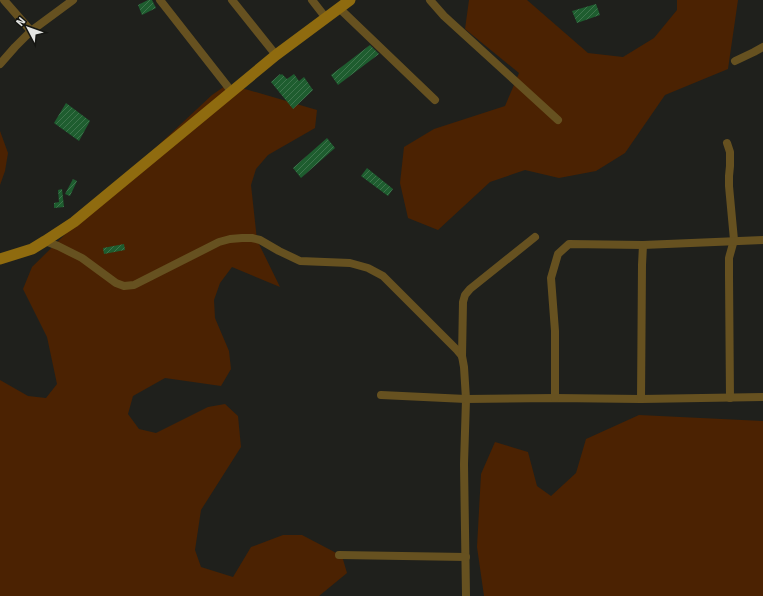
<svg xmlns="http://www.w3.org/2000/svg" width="763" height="596" viewBox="0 0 763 596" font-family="Signika,sans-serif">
	<defs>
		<pattern id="building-hatch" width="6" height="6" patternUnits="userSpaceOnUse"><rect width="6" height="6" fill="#1e5d2f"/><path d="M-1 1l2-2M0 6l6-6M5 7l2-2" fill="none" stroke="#3f744d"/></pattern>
	</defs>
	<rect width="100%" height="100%" fill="#1f201c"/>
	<!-- green -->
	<g fill="#4b2202">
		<polygon points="469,0 527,0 588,53 623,57 654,38 677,10 677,0 738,0 728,69 665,95 625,153 596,171 559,178 525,170 490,182 438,230 408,218 400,183 404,147 434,129 505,106 519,73 465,29"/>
		<polygon points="228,84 317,110 315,128 268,155 256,169 251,185 257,240 280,287 232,267 220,283 214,300 215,318 229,351 231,369 221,386 165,378 133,396 128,414 139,429 156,433 208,407 225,404 238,416 241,447 201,510 195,550 201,567 233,577 251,547 283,535 302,535 342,556 347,573 319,596 0,596 0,380 28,396 46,398 57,384 47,337 23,289 32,267 104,196 212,95"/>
		<polygon points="0,131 8,153 5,171 0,185"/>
		<polygon points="639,415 763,421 763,596 484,596 477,547 481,474 495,442 528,452 537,486 551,496 576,473 586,439"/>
	</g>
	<!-- building -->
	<g fill="url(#building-hatch)">
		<polygon points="148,0 152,0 156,8 142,15 138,5"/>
		<polygon points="596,4 600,15 577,23 572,11"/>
		<polygon points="370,45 379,54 338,85 331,75"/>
		<polygon points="280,74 281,75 282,74 287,79 294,74 299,81 304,77 313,90 293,109 271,82"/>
		<polygon points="66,103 90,121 79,141 54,123"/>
		<polygon points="327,138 335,148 301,178 293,168"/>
		<polygon points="367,168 393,189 388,196 361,176"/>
		<polygon points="73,179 77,181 70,196 65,194"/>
		<polygon points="62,189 64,207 54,208 54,203 59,202 58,190"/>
		<polygon points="124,244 125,250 104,254 103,248"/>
	</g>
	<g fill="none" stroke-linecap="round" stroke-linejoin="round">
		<!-- street -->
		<g stroke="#665120" stroke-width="8">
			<polyline points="4,0 31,31"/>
			<polyline points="160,0 232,92"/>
			<polyline points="232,0 276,55"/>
			<polyline points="312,0 326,18"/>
			<polyline points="430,0 444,16 558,120"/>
			<polyline points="339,8 435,100"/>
			<polyline points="735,61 754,52 763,47"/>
			<polyline points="0,64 15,47 31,31 73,0"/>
			<polyline points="727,143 730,152 730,166 729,176 729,186 734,240 729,258 729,276 730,398"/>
			<polyline points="45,241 58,246 82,258 116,283 124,286 134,285 219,242 230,239 242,238 252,238 260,240 279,251 300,261 350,263 368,268 383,276 457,350 462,356 464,367 466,399 464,464 466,596"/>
			<polyline points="462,356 463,302 465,295 470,289 535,237"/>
			<polyline points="381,395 466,399 555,398 641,399 763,397"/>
			<polyline points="555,398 555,331 551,278 558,254 569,244 643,245 763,240"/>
			<polyline points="641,399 642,265 643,245"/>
			<polyline points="339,555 466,557"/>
		</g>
		<!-- secondary -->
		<polyline stroke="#8f6b0f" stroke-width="11" points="0,259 32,249 45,241 74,222 276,55 350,0"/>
	</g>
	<!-- north arrow -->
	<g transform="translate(28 28) rotate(311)" stroke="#161713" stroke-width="3" paint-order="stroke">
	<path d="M0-3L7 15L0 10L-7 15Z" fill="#e4e5e2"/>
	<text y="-6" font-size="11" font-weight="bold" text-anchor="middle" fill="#e4e5e2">N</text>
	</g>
</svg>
